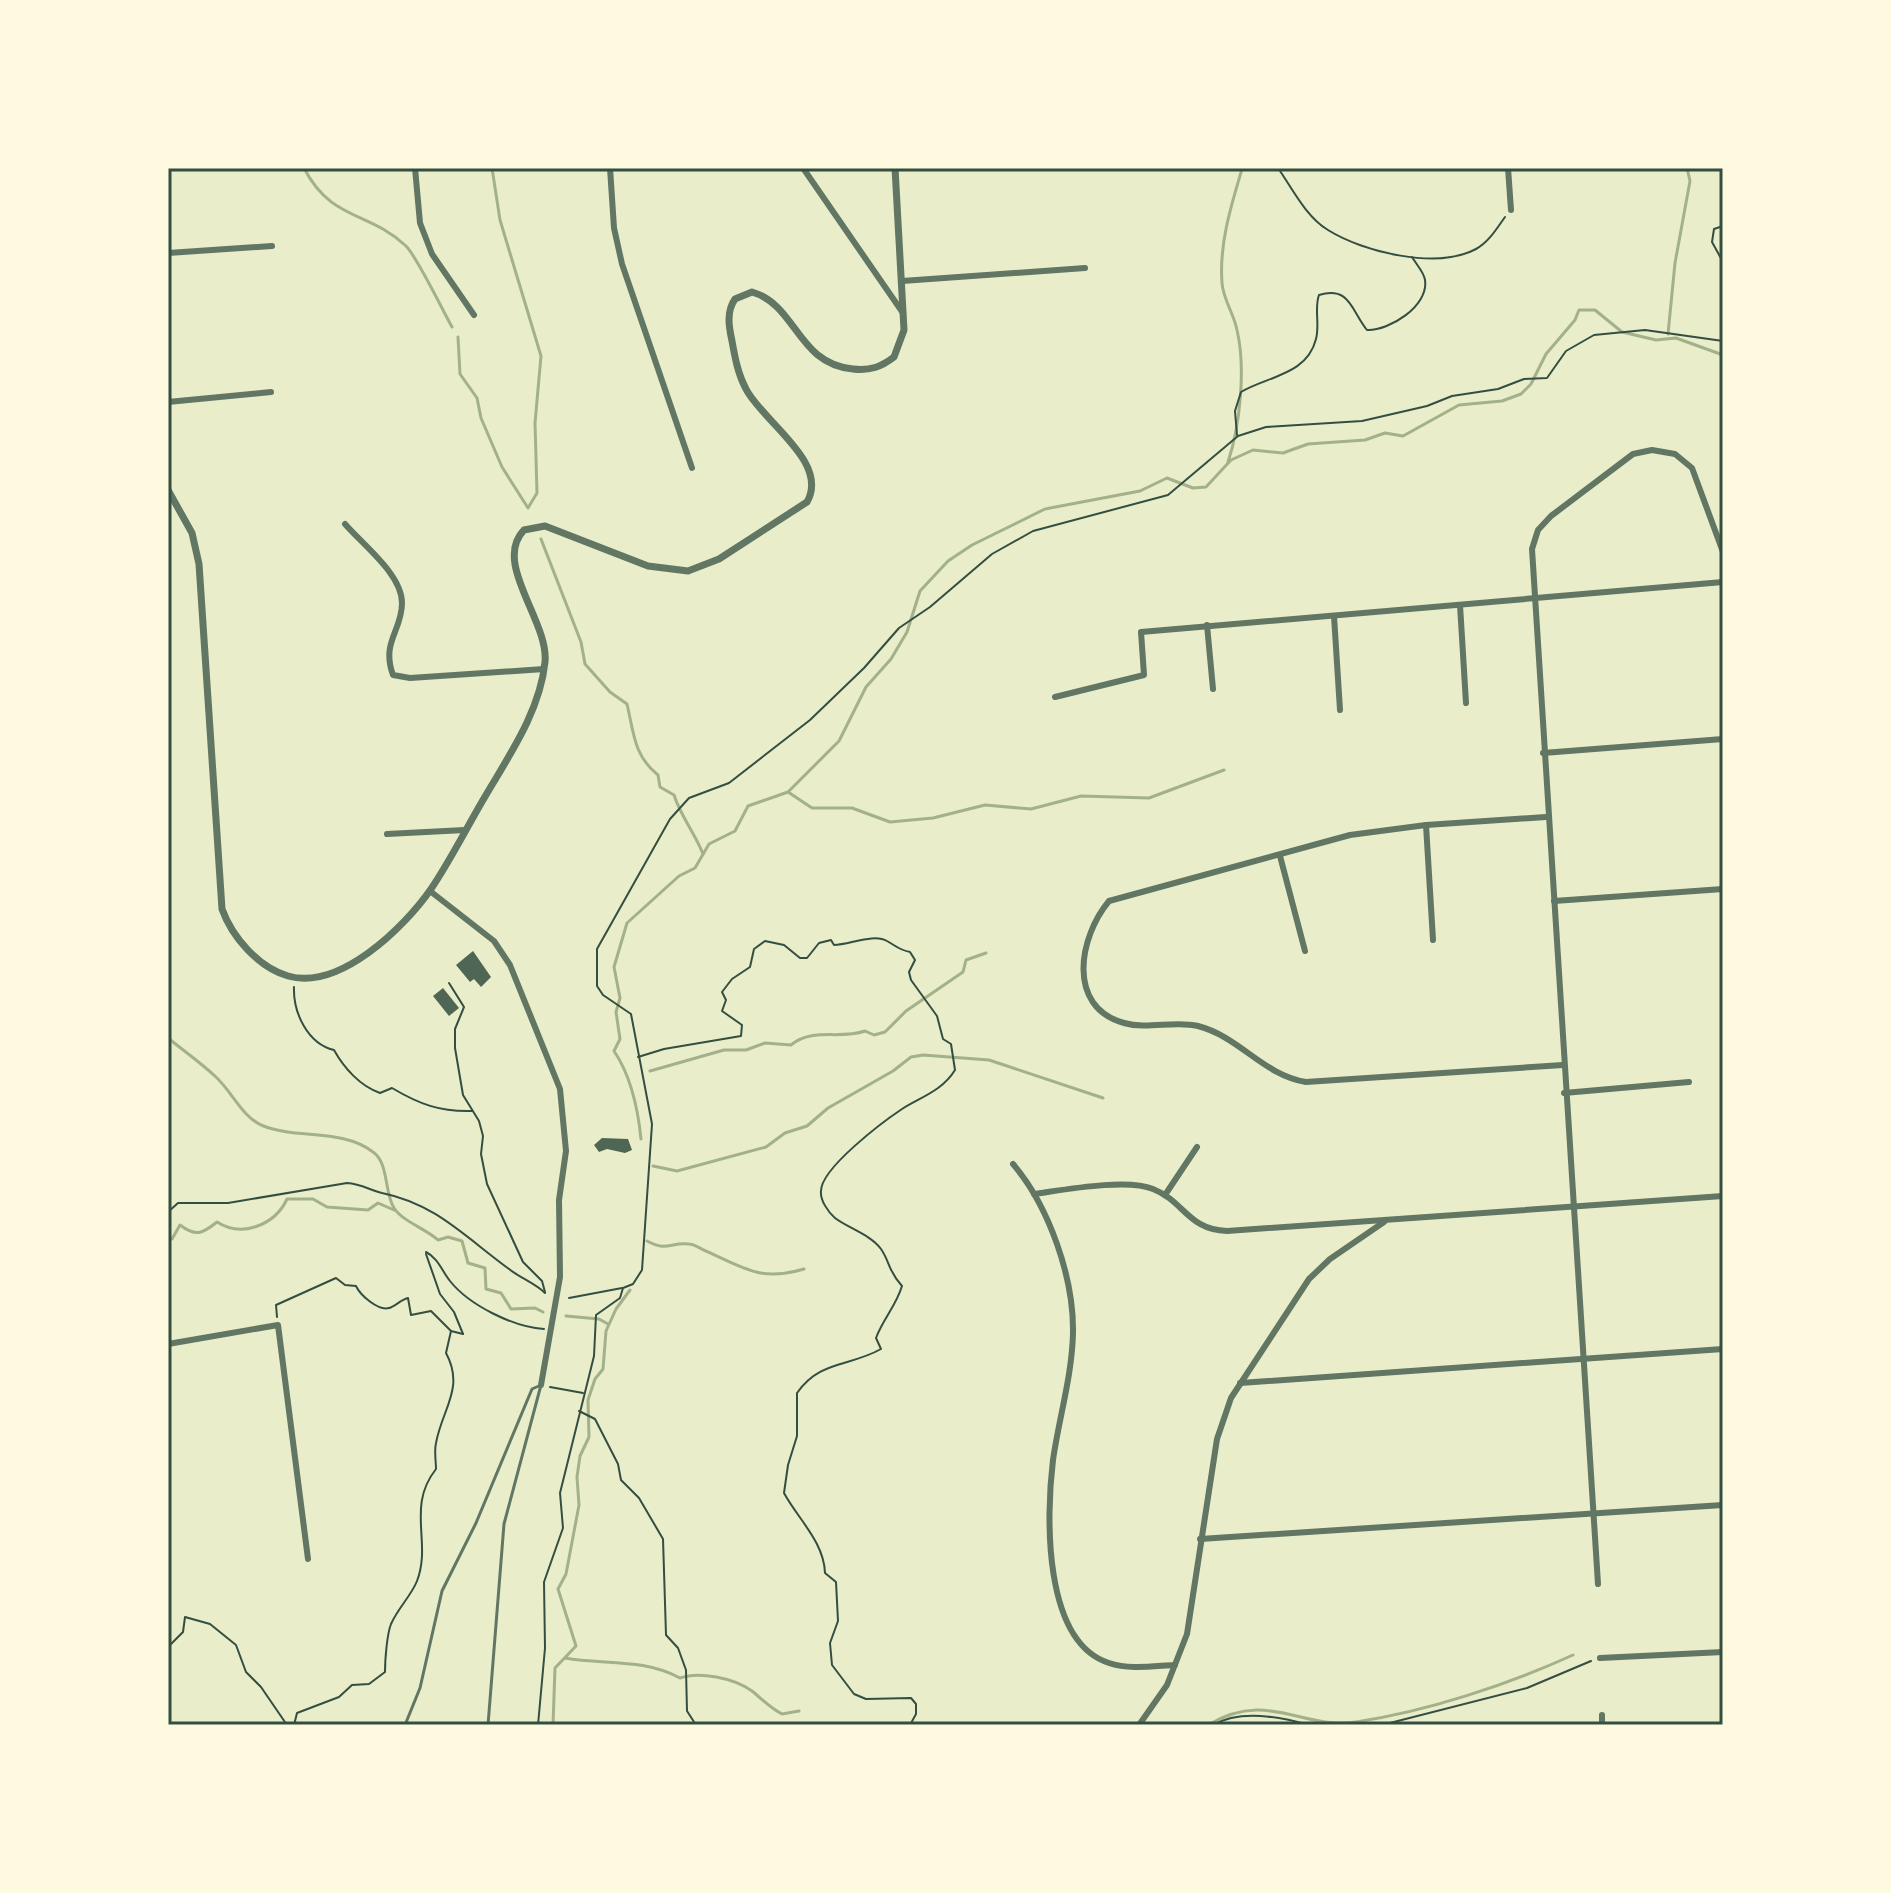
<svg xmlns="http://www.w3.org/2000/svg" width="1891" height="1893" viewBox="0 0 1891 1893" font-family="'Fira Sans Condensed',sans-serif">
	<rect width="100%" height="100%" fill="#e9edc9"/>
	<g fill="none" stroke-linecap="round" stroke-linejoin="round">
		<!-- stream -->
		<g stroke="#a3b18a" stroke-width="3">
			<path d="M304 168C331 221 369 211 406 246 417 257 442 309 452 327"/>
			<polyline points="1668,334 1675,263 1690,181 1687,168"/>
			<polyline points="458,337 460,374 477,398 481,418 502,467 528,508 537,493 535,423 541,356 500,220 492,168"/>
			<path d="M1228 462C1240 426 1246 368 1237 330 1234 314 1223 299 1222 283 1219 244 1231 206 1242 169"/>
			<path d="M541 539 581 642 585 664 610 692 627 704C634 734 634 756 658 775L660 787 674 795C681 817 695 833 703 854"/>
			<polyline points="788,792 812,808 852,808 890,822 933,818 985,805 1031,809 1081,796 1149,798 1224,770"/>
			<path d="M168 1038C184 1051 201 1063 216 1077 232 1092 242 1116 261 1125 296 1140 342 1128 373 1152 389 1163 384 1192 394 1208 402 1221 426 1229 438 1240L448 1237 462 1241 468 1263 485 1268 486 1289 501 1293 511 1309 535 1308 543 1312"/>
			<path d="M650 1071 724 1050H746L765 1043 791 1045C813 1027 840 1040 865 1031L874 1035 885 1032 906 1011 963 972 966 960 986 953"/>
			<path d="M641 1139C638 1109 631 1076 614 1051L620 1039 616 1012 620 998 614 967 627 923 679 876 695 868 709 844 735 831 748 806 788 792 839 741 866 687 891 659 907 632 920 591 948 561 972 545 1045 509 1140 491 1167 478 1193 488 1206 487 1231 460 1253 450 1283 453 1308 444 1365 440 1385 433 1403 436 1459 405 1502 401 1521 394 1531 384 1546 354 1575 320 1579 310H1595L1622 332 1656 340 1676 338 1723 355"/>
			<polyline points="653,1166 677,1171 766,1147 785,1133 807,1126 828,1108 893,1071 911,1057 923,1055 989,1060 1103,1098"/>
			<path d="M168 1239H172L180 1225C196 1237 202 1234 217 1222 242 1238 275 1225 287 1199H313L327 1207 368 1210 378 1203 394 1210"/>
			<path d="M647 1241C668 1252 669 1242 689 1244 694 1244 701 1249 706 1251 745 1268 760 1282 804 1269"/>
			<polyline points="566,1316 599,1319 608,1324"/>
			<path d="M565 1658C604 1665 643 1658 680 1678 699 1671 734 1678 752 1691 762 1699 770 1708 782 1714L799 1711"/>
			<polyline points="553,1725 555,1668 576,1646 558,1589 566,1574 579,1505 577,1477 580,1456 589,1437 588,1400 595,1379 603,1369 606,1331 616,1309 630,1290"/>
			<path d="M1208 1725C1268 1689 1300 1730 1356 1722 1428 1711 1507 1685 1573 1655"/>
		</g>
	</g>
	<!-- building -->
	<g fill="#4f6655">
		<polygon points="473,951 491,977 481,987 474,979 470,982 456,965"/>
		<polygon points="443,988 459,1008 449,1016 433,996"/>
		<polygon points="602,1138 628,1139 632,1150 625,1153 607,1149 599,1152 594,1145"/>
	</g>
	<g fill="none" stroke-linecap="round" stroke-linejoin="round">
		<!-- path -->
		<g stroke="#344e41" stroke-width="2">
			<path d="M1278 168C1292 188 1306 217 1328 230 1363 252 1437 270 1476 249 1489 242 1497 228 1505 217"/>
			<polyline points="1723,226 1714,229 1712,242 1723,262"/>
			<path d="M1237 435 1235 411 1241 392C1268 376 1307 375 1316 339 1320 324 1314 308 1319 295 1350 286 1351 310 1367 330 1389 331 1429 306 1425 280 1424 272 1416 264 1412 257"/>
			<polyline points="449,983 464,1007 455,1029 455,1048 463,1095 479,1121 483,1136 481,1154 487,1184 523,1262 542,1281 545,1292"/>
			<path d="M294 987C293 1013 308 1044 334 1050 344 1068 360 1086 380 1093L392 1088C419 1104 440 1112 472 1111"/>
			<path d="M638 1057 664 1049 741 1036 742 1025 722 1011 726 1000 722 992 732 979 750 967 754 949 765 941 784 945 800 958H807L819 943 831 940 834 945C849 945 874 933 887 941 896 946 899 950 910 952L915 960 909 972 911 980 937 1016 943 1039 951 1044 955 1070C942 1091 921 1097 902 1109 884 1121 821 1168 821 1191 820 1200 828 1212 835 1218 848 1228 871 1235 881 1249 890 1262 888 1271 902 1286 896 1306 883 1319 876 1338L881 1349C849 1367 820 1360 797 1393V1436L788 1465 784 1493C798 1519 824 1542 825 1573L836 1582 838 1621 830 1643 832 1665 854 1694 866 1699 911 1698 916 1704V1714L910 1725"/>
			<path d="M168 1212 178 1203H228L347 1183C362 1184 369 1190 382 1193 436 1204 465 1237 509 1269 520 1278 535 1283 545 1293"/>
			<path d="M426 1252C438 1258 442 1271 450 1281 469 1305 513 1327 544 1329"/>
			<polyline points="426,1254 440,1294 454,1312 463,1334"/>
			<polyline points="569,1298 622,1288"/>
			<path d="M277 1317 276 1305 336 1278 345 1285 356 1286C360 1295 378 1311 389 1308 396 1306 400 1300 408 1298L411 1315 431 1311 451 1331 463 1334"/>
			<polyline points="550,1387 583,1393"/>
			<polyline points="579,1411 595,1419 618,1464 621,1480 639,1498 663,1539 666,1635 678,1648 686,1670 687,1711 696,1725"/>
			<polyline points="168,1647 183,1632 185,1617 210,1624 236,1645 246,1672 261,1687 287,1725"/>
			<path d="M294 1725 297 1713 339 1697 352 1685 369 1684 385 1672C385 1660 387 1634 391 1624 398 1608 411 1596 417 1581 432 1542 406 1507 436 1469 436 1461 434 1451 436 1443 442 1409 465 1388 446 1353L451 1331"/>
			<polyline points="538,1725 545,1648 544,1582 563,1528 560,1493 594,1356 596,1315 620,1298 623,1288 633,1284 642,1270 652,1124 631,1014 603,995 597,986 597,949 670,819 689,798 729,783 810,720 864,668 899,628 930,607 992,554 1033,531 1168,495 1238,436 1266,427 1362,421 1427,406 1452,396 1498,389 1524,379 1547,378 1566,351 1594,335 1645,330 1723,341"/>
			<path d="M1213 1725C1241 1709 1280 1717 1309 1725"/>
			<polyline points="1382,1725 1527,1688 1591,1661"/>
		</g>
		<!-- service -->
		<polyline stroke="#617663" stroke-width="3" points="405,1725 420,1688 442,1591 476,1523 532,1389 541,1385 504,1524 488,1725"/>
		<!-- minor -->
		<g stroke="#617663" stroke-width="6">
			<polyline points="415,168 420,223 432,254 474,315"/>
			<polyline points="610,168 614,228 622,264 692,468"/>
			<polyline points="803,168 903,313"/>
			<polyline points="1508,168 1511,210"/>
			<polyline points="168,253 272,246"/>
			<polyline points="902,281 1085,268"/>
			<polyline points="168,402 271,392"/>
			<path d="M345 524C362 544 402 574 402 603 402 631 381 642 393 675L410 678 544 669"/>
			<polyline points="1460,605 1466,703"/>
			<polyline points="1334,616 1340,710"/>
			<polyline points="1207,625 1213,689"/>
			<polyline points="1055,697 1144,675 1141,632 1723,582"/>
			<polyline points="1543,753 1723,739"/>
			<path d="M1546 817 1426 825 1350 835 1109 901C1079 937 1066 1007 1124 1023 1148 1030 1174 1020 1198 1026 1240 1037 1263 1075 1306 1082L1563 1065"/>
			<polyline points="1426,825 1433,940"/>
			<polyline points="387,834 465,830"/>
			<polyline points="1280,856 1305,951"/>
			<polyline points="430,891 494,941 510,965 560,1089 566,1151 559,1200 560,1277 541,1385"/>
			<polyline points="1554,901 1723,889"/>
			<polyline points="1564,1093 1689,1082"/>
			<path d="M1013 1164C1049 1206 1074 1278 1073 1333 1072 1376 1059 1418 1053 1460 1046 1516 1043 1642 1109 1663 1129 1670 1154 1666 1175 1665"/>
			<path d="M1034 1194C1063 1190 1127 1178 1153 1189 1184 1201 1188 1230 1227 1231L1723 1196"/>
			<polyline points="1165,1195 1197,1147"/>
			<polyline points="168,1344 278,1325 308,1559"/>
			<polyline points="1240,1383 1723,1349"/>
			<polyline points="1200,1539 1723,1505"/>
			<polyline points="1598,1584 1532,549 1538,530 1551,516 1633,454 1652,450 1675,454 1692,468 1723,552"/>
			<polyline points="1600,1658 1723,1652"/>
			<polyline points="1602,1715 1602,1725"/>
			<polyline points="1139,1725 1167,1685 1187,1634 1217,1439 1231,1398 1309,1279 1330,1259 1384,1222"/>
		</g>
		<!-- tertiary -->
		<path stroke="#617663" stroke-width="7" d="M168 490 192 533 199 564 222 909C232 937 258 967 288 976 339 991 404 928 431 889 450 861 466 829 483 800 508 757 540 712 545 662 549 621 492 563 524 530L545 526 648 566 688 571 719 559 807 502C830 462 762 421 746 389 738 374 735 358 732 341 729 327 726 312 735 299L752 292C797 305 797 364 853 369 870 371 881 367 894 357L904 330 895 168"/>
	</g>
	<!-- border -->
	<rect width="1891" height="1893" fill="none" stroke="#fefae0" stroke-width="340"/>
	<rect x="170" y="170" width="1551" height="1553" fill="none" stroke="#344e41" stroke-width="3"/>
</svg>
